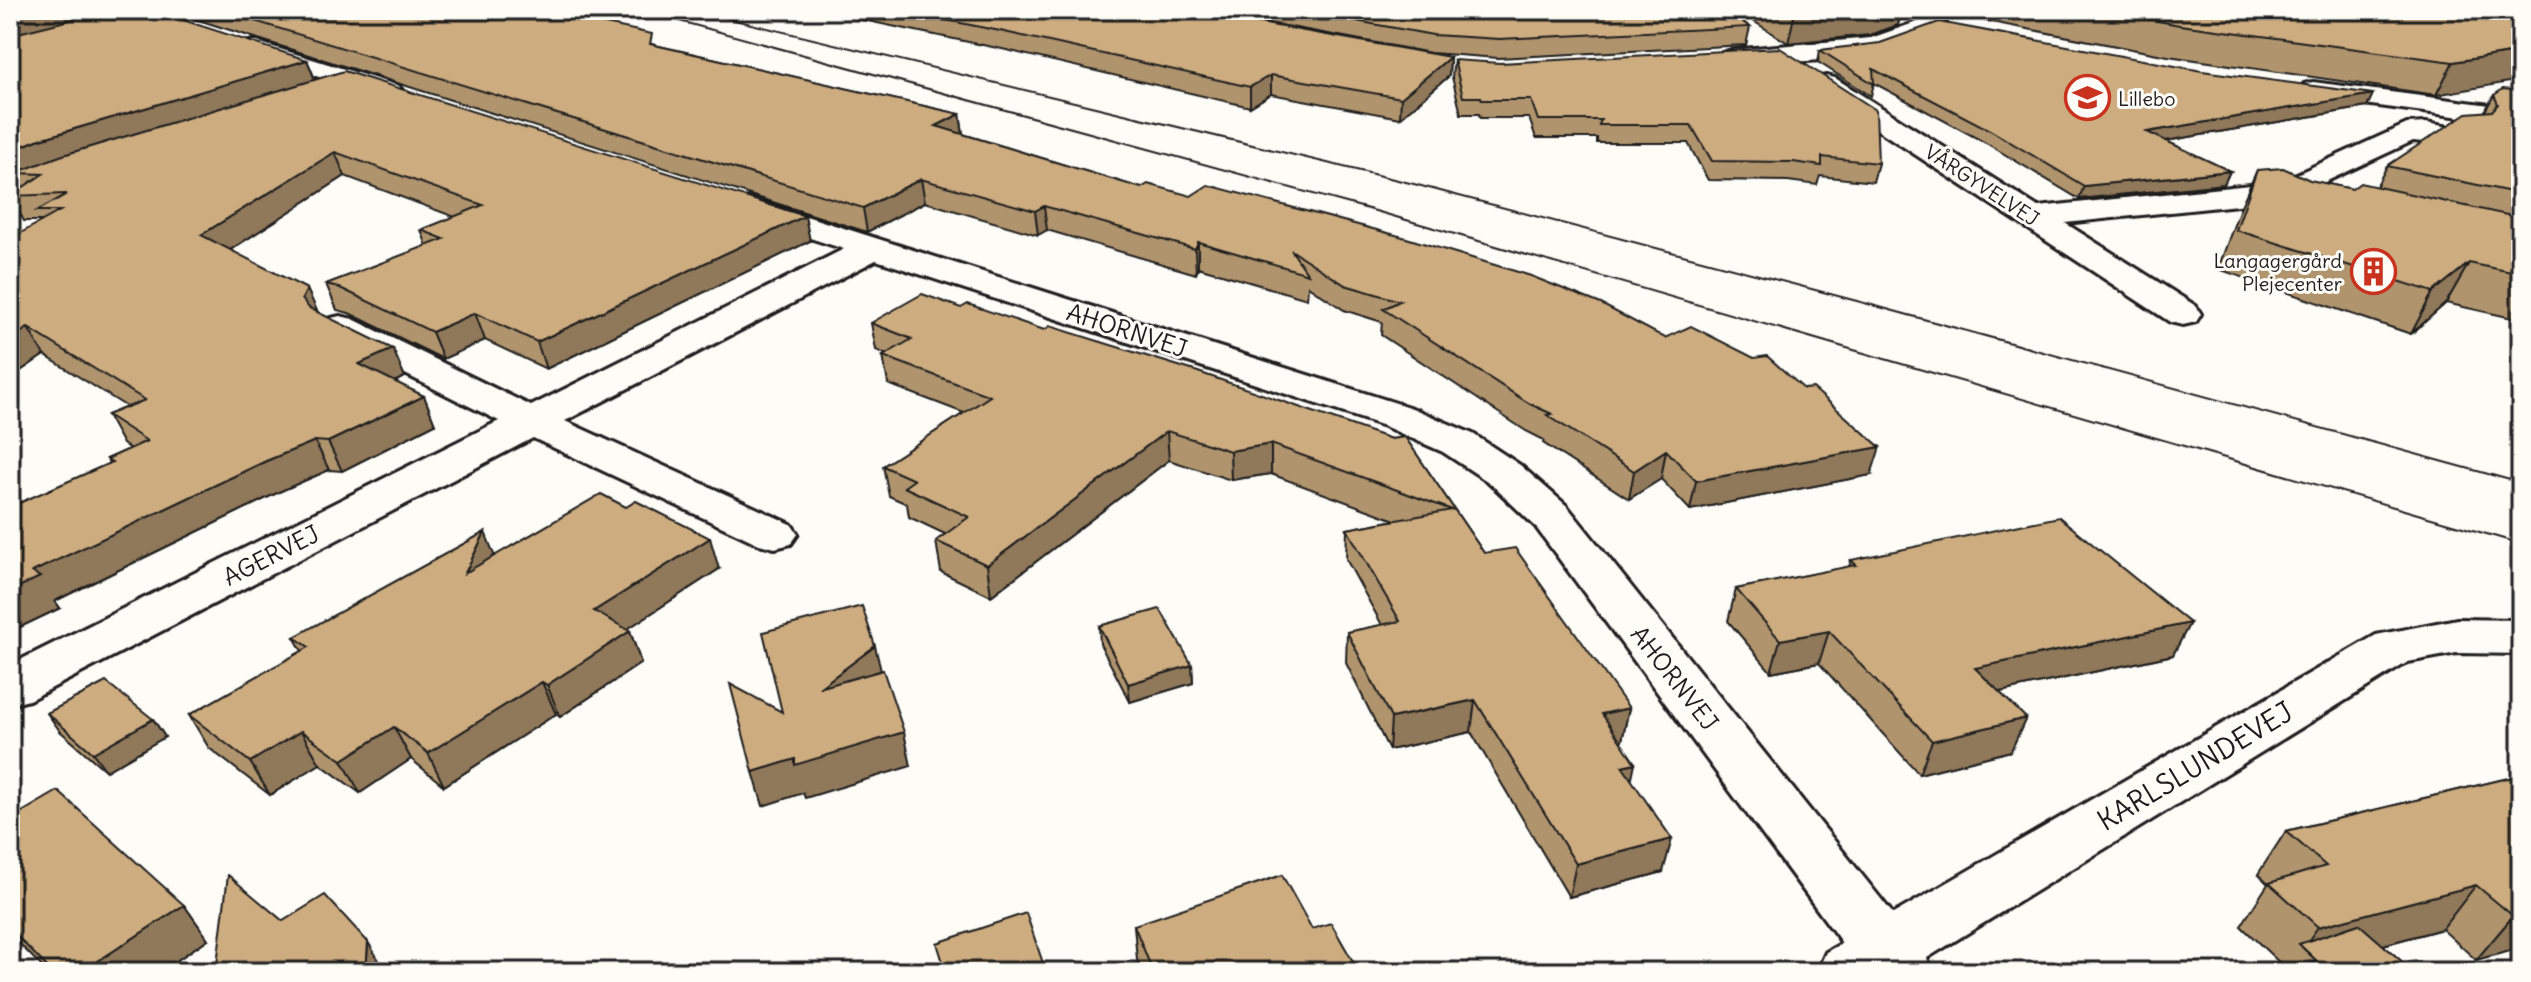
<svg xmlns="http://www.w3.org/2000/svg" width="2531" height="982" viewBox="0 0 2531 982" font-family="Delius,sans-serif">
	<rect width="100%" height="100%" fill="#fdfcf7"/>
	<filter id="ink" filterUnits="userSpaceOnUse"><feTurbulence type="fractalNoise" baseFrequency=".0125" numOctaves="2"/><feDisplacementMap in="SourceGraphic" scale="16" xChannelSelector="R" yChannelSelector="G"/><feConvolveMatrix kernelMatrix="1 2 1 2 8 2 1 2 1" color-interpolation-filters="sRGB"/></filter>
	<g filter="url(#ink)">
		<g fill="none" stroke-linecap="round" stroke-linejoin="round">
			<defs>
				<g id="minor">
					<polygon points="1934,16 1942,18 1946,23 1942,28 1876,52 1837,59 1731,66 1722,63 1718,58 1722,53 1731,50 1871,38"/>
					<polygon points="254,41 399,86 403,92 399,98 390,100 245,53 242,48 245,43"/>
					<polygon points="1826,76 1835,78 2038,207 2279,182 2407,124 2426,123 2473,131 2477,137 2473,143 2463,146 2413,141 2286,200 2065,223 2196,306 2201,314 2196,322 2183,325 2170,322 1817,90 1813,84 1817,78"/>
					<polygon points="2313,82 2521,109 2521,125 2304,96 2300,90 2304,84"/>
					<polygon points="79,156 90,159 94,165 90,171 10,201 10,181"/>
					<polygon points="749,198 1412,408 1473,434 1520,465 1567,506 1893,914 2376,635 2457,619 2521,620 2521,654 2457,653 2408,662 1927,958 1933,972 1817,972 1826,952 1842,943 1535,526 1490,483 1443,452 1384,426 876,260 565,421 791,524 798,534 791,544 775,548 759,544 533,438 29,700 10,705 10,665 499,421 327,335 322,327 327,319 340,316 353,319 531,406 844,249 738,215 733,208 738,201"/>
				</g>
			</defs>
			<!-- minor casing -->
			<use href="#minor" stroke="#1c1c1c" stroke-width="6"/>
			<!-- minor -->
			<use href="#minor" fill="#fdfcf7" fill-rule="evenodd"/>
			<!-- tram -->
			<g stroke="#1c1c1c" stroke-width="2">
				<polyline points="639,10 1372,210 2521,544"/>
				<polyline points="693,10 1410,183 1872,305 2521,483"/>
			</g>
		</g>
		<!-- wall -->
		<g fill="#b0946e" stroke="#1c1c1c" stroke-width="2">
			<polygon points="10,10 307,60 315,79 810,241 546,369 485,340 443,359 349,313 337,310 326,284 427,246 421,230 455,217 345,176 230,250 318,312 405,377 394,382 424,396 435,424 342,471 329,470 281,491 55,601 60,608 10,632 109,463 107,459 130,449 123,444 107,415 127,407 44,355 10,378 43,221 24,221 10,196 23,188 16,176 10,178"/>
			<polygon points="167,10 541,10 655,45 960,114 963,134 1141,188 1871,475 1690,510 1661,479 1629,499 1543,443 1544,440 1526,431 1381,335 1382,322 1344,310 1308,286 1307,299 1198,267 1196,274 1047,230 1038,235 925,202 867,232"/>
			<polygon points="815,10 1187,10 1450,57 1449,76 1400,118 1271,94 1250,107 1002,49"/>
			<polygon points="1199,10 1725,10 1750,27 1746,45 1498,58 1431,53"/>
			<polygon points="1739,10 1902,10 1898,25 1870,35 1788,43 1739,12"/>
			<polygon points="1911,10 2521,10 2436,95 2168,56 1960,16"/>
			<polygon points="1820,50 2367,107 2166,141 2230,171 2224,184 2079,199 1986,143 1874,83 1871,96 1818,62"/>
			<polygon points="1454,60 1878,163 1873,182 1820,176 1817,185 1788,181 1708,180 1688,143 1597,143 1597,138 1536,138 1529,118 1480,118 1479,114 1461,114 1452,77"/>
			<polygon points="2521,87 2521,320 2446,303 2411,334 2218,269 2240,208 2257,170 2352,189 2376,187 2387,166 2485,111 2494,95 2519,91"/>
			<polygon points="961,308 1044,330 1391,439 1405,437 1484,553 1629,708 1622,741 1620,741 1631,779 1663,872 1569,897 1471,732 1389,750 1346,663 1347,632 1382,625 1346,559 1347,529 1395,520 1271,474 1231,480 1169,460 991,596 941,572 936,541 945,534 909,517 907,504 889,496 883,466 964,413 888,384 883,356 886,354 876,350 871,323"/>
			<polygon points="495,555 719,569 627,629 630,631 641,663 560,717 556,714 444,786 411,759 360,793 320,764 270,795 209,748 189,715 302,651 294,637"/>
			<polygon points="1851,560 2173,655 2000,692 2011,751 1919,774 1819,663 1771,672 1728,621 1736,589 1849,567"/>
			<polygon points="1099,626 1192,665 1193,683 1130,702 1100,644"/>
			<polygon points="47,713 153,719 165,737 106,771 60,731"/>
			<polygon points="2521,775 2521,948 2476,960 2442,929 2383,945 2414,972 2280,972 2284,967 2241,926 2268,884 2258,874 2286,831"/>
			<polygon points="10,819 184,905 208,939 160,972 47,972 10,934"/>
			<polygon points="1134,925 1312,929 1359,972 1142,972 1137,960"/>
		</g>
		<!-- shaded-wall -->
		<g fill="#90785a" stroke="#1c1c1c" stroke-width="2">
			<polygon points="29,10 110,10 10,37 10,15"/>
			<polygon points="1817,10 1902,10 1898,25 1870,35 1788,43 1795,12"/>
			<polygon points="2521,51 2521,80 2436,95 2453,62"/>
			<polygon points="1450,57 1449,76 1400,118 1401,98"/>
			<polygon points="307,60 315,80 15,173 16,176 10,178 10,151 37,140"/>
			<polygon points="1271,75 1271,94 1250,107 1250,87"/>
			<polygon points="2373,94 2367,107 2142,145 2147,132"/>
			<polygon points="960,114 963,135 936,126"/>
			<polygon points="335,152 345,176 213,261 201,235"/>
			<polygon points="2230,171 2224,184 2079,199 2084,186"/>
			<polygon points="921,179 925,202 867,232 863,208"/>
			<polygon points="1044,206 1047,230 1038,235 1035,211"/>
			<polygon points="805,216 810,241 546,369 537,342"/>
			<polygon points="1198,242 1198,267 1196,274 1195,249"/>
			<polygon points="2469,263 2446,303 2411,334 2433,292"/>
			<polygon points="307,289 319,315 314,326 302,299"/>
			<polygon points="475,313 485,340 443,359 432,332"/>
			<polygon points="28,328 44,355 10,378 10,339"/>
			<polygon points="393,349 405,377 371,392 359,364"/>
			<polygon points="424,396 435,424 342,471 328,442"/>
			<polygon points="1167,431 1169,460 991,596 987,565"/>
			<polygon points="315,441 329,470 281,491 55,601 60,608 10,632 10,591 32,572 266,461"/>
			<polygon points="1271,444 1271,474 1231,480 1230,451"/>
			<polygon points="1880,447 1871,475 1690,510 1696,481"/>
			<polygon points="1666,450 1661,479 1629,499 1634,471"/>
			<polygon points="485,532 497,562 465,573"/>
			<polygon points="710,538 719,569 606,643 594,611"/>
			<polygon points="2190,623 2173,655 1962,700 1975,668"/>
			<polygon points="630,631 641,663 560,717 547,685"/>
			<polygon points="1829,631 1819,663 1771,672 1780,640"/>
			<polygon points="875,646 883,679 819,688"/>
			<polygon points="1192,665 1193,683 1130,702 1128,684"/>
			<polygon points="542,682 556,714 444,786 428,753"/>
			<polygon points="1475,700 1471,732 1389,750 1391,718"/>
			<polygon points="1629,708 1622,741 1596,746 1602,714"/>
			<polygon points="2026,718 2011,751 1919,774 1932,741"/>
			<polygon points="153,719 165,737 106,771 93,753"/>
			<polygon points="394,727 411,759 360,793 342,760"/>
			<polygon points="301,731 320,764 270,795 250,762"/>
			<polygon points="904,732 911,766 805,798 803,793 763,806 753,772 795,759"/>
			<polygon points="1635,763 1628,796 1622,766"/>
			<polygon points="1672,839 1663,872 1569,897 1576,864"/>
			<polygon points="2476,885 2442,929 2316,963 2317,961 2303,948 2318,927"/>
			<polygon points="184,905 208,939 160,972 81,972"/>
			<polygon points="2521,914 2521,948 2476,960 2513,916"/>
			<polygon points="368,942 386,972 366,972"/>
		</g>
		<!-- building -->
		<g fill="#cdac80" stroke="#1c1c1c" stroke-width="2">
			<polygon points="10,10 29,10 10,15"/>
			<polygon points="110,10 152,10 307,60 37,140 10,151 10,35"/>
			<polygon points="219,10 541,10 652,34 650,44 960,114 936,126 1141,188 1148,184 1191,196 1208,185 1403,237 1531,276 1601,304 1665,338 1691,326 1754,358 1767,356 1804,389 1813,388 1880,447 1696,481 1666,450 1634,471 1547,415 1552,414 1530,404 1383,309 1400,301 1345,285 1291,250 1308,274 1198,242 1195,249 1044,206 1035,211 921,179 863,208"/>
			<polygon points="897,10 1187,10 1450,57 1401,98 1271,75 1250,87 1000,31"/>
			<polygon points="1296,10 1725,10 1750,27 1500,39 1433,35"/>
			<polygon points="1791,10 1817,10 1795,12"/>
			<polygon points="2097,10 2521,10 2521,51 2453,62 2180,25"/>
			<polygon points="1939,22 2202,71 2373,94 2147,132 2230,171 2084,186 1990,130 1873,69 1874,84 1820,50 1880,43"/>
			<polygon points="1780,48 1876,110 1878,163 1822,157 1822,166 1793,162 1712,161 1691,125 1599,125 1601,120 1538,120 1531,100 1482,100 1481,97 1463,97 1454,60 1500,63"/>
			<polygon points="344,71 805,216 537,342 475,313 432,332 338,287 326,284 444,239 421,230 483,205 335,152 201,235 307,289 302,299 309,308 393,349 359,364 424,396 328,442 315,441 266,461 32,572 40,577 10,591 10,507 112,462 107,459 147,441 107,415 145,400 28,328 10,339 10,239 60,211 37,211 67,194 10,196 43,174 15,173 60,156"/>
			<polygon points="2503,89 2521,91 2521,194 2387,166 2467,113 2492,111 2498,104 2494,95"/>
			<polygon points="2283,168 2310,180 2352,189 2360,183 2521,218 2521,274 2469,263 2433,292 2236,230 2257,170"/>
			<polygon points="922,294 961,308 968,304 1044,330 1050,326 1198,372 1391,439 1405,437 1484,553 1515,548 1629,708 1602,714 1635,763 1622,766 1672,839 1576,864 1475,700 1391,718 1347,632 1400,621 1347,529 1452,510 1271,444 1230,451 1167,431 987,565 936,541 969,517 904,487 914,480 883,466 990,396 883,356 912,339 871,323"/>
			<polygon points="601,494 626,507 636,501 710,538 594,611 630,631 547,685 542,682 428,753 394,727 342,760 301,731 250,762 189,715 309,647 294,637 485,532 465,573"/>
			<polygon points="2059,517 2190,623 1975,668 2026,718 1932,741 1829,631 1780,640 1736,589 1856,565 1851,560"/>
			<polygon points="862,606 875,646 819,688 883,670 904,732 795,765 795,759 753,772 730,684 782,712 763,632"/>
			<polygon points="1160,609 1192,665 1128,684 1099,626"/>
			<polygon points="106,682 153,719 93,753 47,713"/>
			<polygon points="2521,775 2521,914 2513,916 2476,885 2318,927 2269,883 2326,866 2286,831"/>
			<polygon points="58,791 184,905 81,972 52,972 10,929 10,819"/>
			<polygon points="228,875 283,921 325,895 368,942 366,972 216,972"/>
			<polygon points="1282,875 1312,929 1331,923 1359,972 1153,972 1134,925"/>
			<polygon points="1026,913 1046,972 946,972 937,943"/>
			<polygon points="2359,924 2414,972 2284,972 2317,961 2299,944"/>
		</g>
	</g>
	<!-- icons -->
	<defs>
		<symbol id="school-ring" viewBox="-11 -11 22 22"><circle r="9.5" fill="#fdfcf7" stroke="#c8321e" stroke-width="1.5"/><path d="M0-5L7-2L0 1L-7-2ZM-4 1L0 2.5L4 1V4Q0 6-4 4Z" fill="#c8321e"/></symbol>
		<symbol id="building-ring" viewBox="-11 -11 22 22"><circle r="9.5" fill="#fdfcf7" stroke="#c8321e" stroke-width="1.5"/><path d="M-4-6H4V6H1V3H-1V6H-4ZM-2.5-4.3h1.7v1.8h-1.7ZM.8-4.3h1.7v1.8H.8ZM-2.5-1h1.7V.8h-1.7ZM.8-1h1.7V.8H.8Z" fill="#c8321e"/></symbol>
	</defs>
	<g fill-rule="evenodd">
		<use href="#school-ring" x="2062" y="72" width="51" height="51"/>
		<use href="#building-ring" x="2348" y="246" width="51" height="51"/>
	</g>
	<g text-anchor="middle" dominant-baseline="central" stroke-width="6" stroke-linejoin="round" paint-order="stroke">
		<!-- far-poi labels -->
		<g font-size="20" fill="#1c1c1c" stroke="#fdfcf7" text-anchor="start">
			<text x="2118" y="98">Lillebo</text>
			<text x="2342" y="260" text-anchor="end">Langagergård<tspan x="2342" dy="23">Plejecenter</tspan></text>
		</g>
		<!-- far-street labels -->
		<g font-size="20" fill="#1c1c1c" stroke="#fdfcf7">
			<text transform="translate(1982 185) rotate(33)">VÅRGYVELVEJ</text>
		</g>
		<!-- street labels -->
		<g font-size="24" fill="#1c1c1c" stroke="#fdfcf7">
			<text transform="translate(1127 330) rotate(18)">AHORNVEJ</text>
			<text transform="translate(271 555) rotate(-27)">AGERVEJ</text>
			<text transform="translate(1675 678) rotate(52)">AHORNVEJ</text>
		</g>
		<!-- near-street labels -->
		<g font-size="28" fill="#1c1c1c" stroke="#fdfcf7">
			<text transform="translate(2195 766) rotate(-31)">KARLSLUNDEVEJ</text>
		</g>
	</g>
	<!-- margin -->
	<rect width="2531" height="982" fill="none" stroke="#fdfcf7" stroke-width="40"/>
	<rect x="20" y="20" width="2491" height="942" fill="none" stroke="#1c1c1c" stroke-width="3" filter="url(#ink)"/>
</svg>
